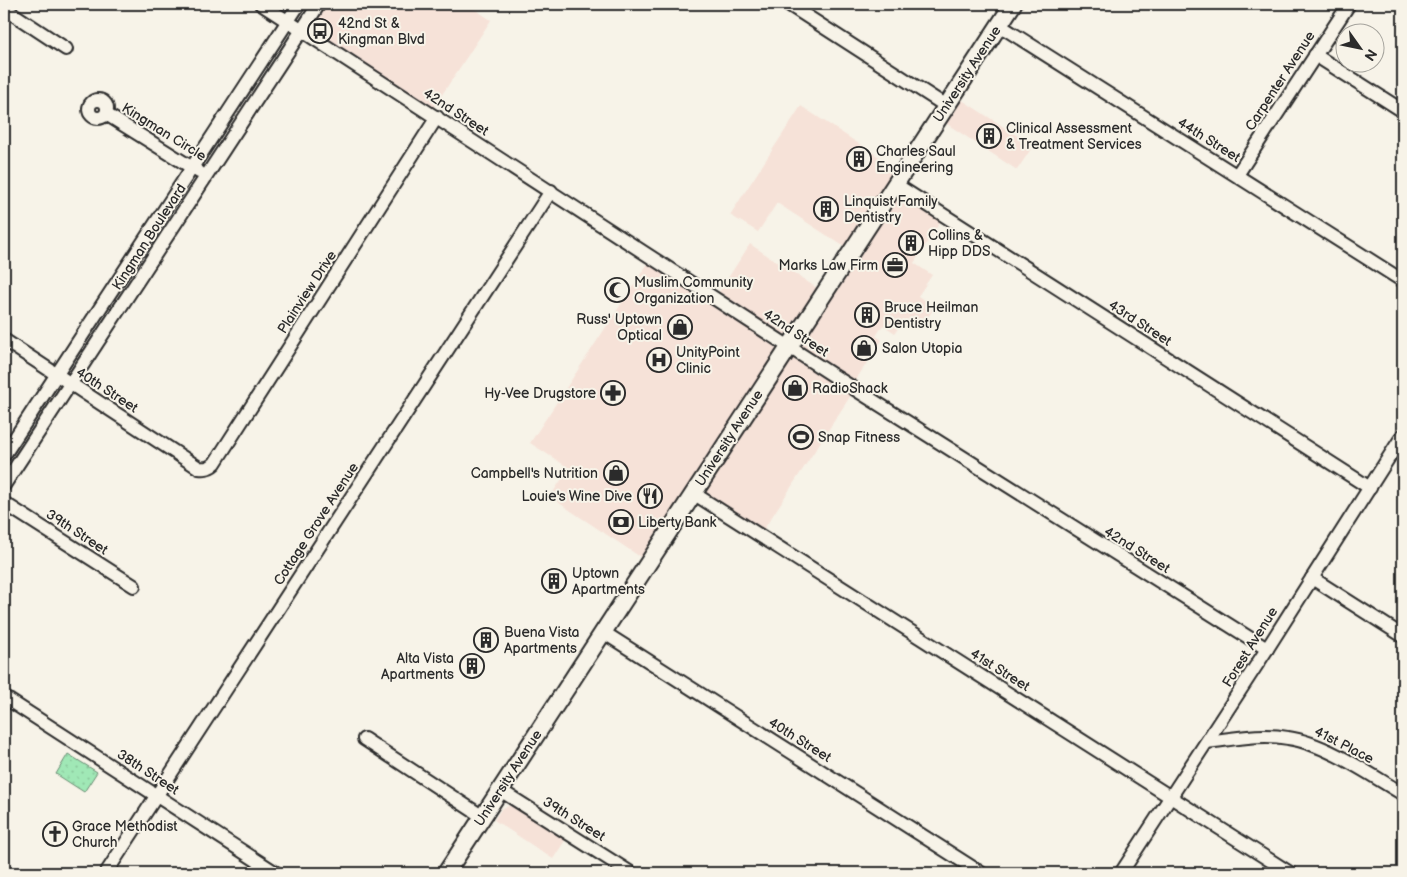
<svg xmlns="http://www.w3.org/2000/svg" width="1407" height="877" viewBox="0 0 1407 877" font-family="'Balsamiq Sans',sans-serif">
	<defs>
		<pattern id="park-dots" width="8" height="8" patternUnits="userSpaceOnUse" patternTransform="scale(1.25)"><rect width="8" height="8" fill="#a0e8b6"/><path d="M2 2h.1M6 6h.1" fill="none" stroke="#8ac79d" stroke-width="1.8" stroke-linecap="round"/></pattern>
	</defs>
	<rect width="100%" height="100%" fill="#f7f3e8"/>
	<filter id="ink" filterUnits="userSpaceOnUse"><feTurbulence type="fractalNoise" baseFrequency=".02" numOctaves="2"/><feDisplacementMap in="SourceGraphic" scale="10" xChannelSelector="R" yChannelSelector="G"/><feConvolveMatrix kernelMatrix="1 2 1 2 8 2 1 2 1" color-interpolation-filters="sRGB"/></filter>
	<g filter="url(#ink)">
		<!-- built -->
		<g fill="#f6e2d8">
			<polygon points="319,4 467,4 491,20 430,113 302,30"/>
			<polygon points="953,94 1033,146 1017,170 938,118"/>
			<polygon points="801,106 902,172 895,184 944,216 914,263 932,275 918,296 935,307 919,330 903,320 895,333 883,325 876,336 882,340 851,387 855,389 760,535 693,493 648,562 550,497 569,468 530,443 652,257 715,298 750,244 823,292 851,251 777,203 758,232 730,215"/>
			<polygon points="512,805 566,839 553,859 494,820 502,808"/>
		</g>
		<!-- park -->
		<polygon fill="url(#park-dots)" stroke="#668a70" points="68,754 97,772 84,792 56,774"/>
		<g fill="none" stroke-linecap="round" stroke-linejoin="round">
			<defs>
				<g id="minor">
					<polyline points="261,4 831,374 1267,649"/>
					<polyline points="788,4 946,106"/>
					<polyline points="4,8 66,49"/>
					<polyline points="999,25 1403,281"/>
					<polyline points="1315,55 1403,111"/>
					<circle cx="98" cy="109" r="9"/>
					<polyline points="106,114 199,172"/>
					<polyline points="1237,175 1349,4"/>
					<polyline points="895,184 1370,488"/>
					<path d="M4 340 199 468C206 469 210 468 215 463L437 117"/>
					<polyline points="4,455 299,4"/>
					<polyline points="4,485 319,4"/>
					<polyline points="693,493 1290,873"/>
					<polyline points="4,503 134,586"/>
					<polyline points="1312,578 1403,636"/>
					<polyline points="603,632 981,873"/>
					<polyline points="4,697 276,873"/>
					<polyline points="364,739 483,817"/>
					<path d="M1207 742C1234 739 1261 733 1288 738 1325 743 1371 775 1403 794"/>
					<polyline points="500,790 631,873"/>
					<polyline points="106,873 551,191"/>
					<polyline points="1121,873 1267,649 1403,435"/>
				</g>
				<polyline id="major" points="446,873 1013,4"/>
			</defs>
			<!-- minor casing -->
			<use href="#minor" stroke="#2b2b2b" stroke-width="16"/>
			<!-- major casing -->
			<use href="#major" stroke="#2b2b2b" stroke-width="20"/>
			<!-- minor -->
			<use href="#minor" stroke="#f7f3e8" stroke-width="12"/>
			<!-- major -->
			<use href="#major" stroke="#f7f3e8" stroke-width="16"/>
		</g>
	</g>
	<!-- icons -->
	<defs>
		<symbol id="bus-ring" viewBox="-11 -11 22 22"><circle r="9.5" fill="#f7f3e8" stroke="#2b2b2b" stroke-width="1.5"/><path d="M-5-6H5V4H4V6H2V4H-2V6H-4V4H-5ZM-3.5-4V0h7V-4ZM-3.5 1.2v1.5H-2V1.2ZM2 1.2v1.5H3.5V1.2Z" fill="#2b2b2b"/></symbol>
		<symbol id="building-ring" viewBox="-11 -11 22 22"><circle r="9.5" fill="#f7f3e8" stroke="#2b2b2b" stroke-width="1.5"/><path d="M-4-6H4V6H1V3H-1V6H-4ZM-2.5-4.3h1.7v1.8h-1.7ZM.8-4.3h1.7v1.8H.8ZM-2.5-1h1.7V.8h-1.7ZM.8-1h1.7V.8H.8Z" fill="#2b2b2b"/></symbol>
		<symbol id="office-ring" viewBox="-11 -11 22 22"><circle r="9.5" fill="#f7f3e8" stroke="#2b2b2b" stroke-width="1.5"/><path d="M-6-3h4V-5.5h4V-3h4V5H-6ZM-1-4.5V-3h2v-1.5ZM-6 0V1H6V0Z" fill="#2b2b2b"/></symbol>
		<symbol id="mosque-ring" viewBox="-11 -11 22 22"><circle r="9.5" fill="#f7f3e8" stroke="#2b2b2b" stroke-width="1.5"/><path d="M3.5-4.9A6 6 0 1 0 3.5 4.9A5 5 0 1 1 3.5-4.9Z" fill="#2b2b2b"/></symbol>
		<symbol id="shop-ring" viewBox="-11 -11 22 22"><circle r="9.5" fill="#f7f3e8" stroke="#2b2b2b" stroke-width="1.5"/><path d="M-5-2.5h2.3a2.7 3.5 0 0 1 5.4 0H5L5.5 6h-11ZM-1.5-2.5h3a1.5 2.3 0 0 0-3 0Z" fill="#2b2b2b"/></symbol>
		<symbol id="hospital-ring" viewBox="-11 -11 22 22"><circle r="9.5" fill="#f7f3e8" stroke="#2b2b2b" stroke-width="1.5"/><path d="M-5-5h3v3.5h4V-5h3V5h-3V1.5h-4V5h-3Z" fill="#2b2b2b"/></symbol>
		<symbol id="pharmacy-ring" viewBox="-11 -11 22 22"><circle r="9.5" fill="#f7f3e8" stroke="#2b2b2b" stroke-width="1.5"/><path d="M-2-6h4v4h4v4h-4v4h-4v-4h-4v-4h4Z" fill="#2b2b2b"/></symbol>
		<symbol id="stadium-ring" viewBox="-11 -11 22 22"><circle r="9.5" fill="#f7f3e8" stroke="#2b2b2b" stroke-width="1.5"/><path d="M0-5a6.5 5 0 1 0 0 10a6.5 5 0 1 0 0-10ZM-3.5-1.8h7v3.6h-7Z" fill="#2b2b2b"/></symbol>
		<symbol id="restaurant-ring" viewBox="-11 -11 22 22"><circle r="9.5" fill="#f7f3e8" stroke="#2b2b2b" stroke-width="1.5"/><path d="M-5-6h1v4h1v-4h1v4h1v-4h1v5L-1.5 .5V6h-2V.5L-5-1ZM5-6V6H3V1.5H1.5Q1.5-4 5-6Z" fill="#2b2b2b"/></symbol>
		<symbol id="bank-ring" viewBox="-11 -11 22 22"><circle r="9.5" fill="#f7f3e8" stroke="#2b2b2b" stroke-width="1.5"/><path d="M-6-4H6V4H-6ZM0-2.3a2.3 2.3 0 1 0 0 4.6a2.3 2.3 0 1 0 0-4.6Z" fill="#2b2b2b"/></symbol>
		<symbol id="church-ring" viewBox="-11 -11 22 22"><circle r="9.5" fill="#f7f3e8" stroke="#2b2b2b" stroke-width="1.5"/><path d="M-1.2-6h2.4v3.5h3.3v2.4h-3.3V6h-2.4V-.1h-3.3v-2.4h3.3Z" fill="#2b2b2b"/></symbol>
	</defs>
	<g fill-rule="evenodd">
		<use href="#bus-ring" x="306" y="17" width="28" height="28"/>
		<use href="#building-ring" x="975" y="122" width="28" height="28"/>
		<use href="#building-ring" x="845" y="145" width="28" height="28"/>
		<use href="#building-ring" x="812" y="195" width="28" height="28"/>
		<use href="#building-ring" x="897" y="229" width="28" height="28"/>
		<use href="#office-ring" x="881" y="251" width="28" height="28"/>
		<use href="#mosque-ring" x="603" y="276" width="28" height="28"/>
		<use href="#building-ring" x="853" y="301" width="28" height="28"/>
		<use href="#shop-ring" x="666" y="313" width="28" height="28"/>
		<use href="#shop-ring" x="850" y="334" width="28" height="28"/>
		<use href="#hospital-ring" x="645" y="346" width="28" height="28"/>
		<use href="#shop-ring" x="781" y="374" width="28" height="28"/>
		<use href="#pharmacy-ring" x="599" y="379" width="28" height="28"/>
		<use href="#stadium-ring" x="787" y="423" width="28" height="28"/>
		<use href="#shop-ring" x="602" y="459" width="28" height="28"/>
		<use href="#restaurant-ring" x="636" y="482" width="28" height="28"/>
		<use href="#bank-ring" x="607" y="508" width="28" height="28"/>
		<use href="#building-ring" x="540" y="567" width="28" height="28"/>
		<use href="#building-ring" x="472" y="626" width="28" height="28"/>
		<use href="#building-ring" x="458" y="652" width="28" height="28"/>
		<use href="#church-ring" x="41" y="820" width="28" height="28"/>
	</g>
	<g text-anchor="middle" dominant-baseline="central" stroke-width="4" stroke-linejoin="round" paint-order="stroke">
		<!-- poi labels -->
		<g font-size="14" fill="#2b2b2b" stroke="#f7f3e8" text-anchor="start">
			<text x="338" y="23">42nd St &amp;<tspan x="338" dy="16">Kingman Blvd</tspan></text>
			<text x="1006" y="128">Clinical Assessment<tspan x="1006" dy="16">&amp; Treatment Services</tspan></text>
			<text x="876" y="151">Charles Saul<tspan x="876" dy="16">Engineering</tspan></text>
			<text x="844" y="201">Linquist Family<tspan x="844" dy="16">Dentistry</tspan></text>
			<text x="928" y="235">Collins &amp;<tspan x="928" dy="16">Hipp DDS</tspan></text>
			<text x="878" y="265" text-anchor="end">Marks Law Firm</text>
			<text x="634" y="282">Muslim Community<tspan x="634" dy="16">Organization</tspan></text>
			<text x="884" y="307">Bruce Heilman<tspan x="884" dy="16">Dentistry</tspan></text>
			<text x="662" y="319" text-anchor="end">Russ' Uptown<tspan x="662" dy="16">Optical</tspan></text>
			<text x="882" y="348">Salon Utopia</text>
			<text x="676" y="352">UnityPoint<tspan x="676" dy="16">Clinic</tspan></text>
			<text x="812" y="388">RadioShack</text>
			<text x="596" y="393" text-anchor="end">Hy-Vee Drugstore</text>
			<text x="818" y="437">Snap Fitness</text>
			<text x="598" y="473" text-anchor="end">Campbell's Nutrition</text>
			<text x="632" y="496" text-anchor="end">Louie's Wine Dive</text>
			<text x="638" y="522">Liberty Bank</text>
			<text x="572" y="573">Uptown<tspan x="572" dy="16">Apartments</tspan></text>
			<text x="504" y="632">Buena Vista<tspan x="504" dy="16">Apartments</tspan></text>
			<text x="454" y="658" text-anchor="end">Alta Vista<tspan x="454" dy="16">Apartments</tspan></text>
			<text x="72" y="826">Grace Methodist<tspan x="72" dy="16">Church</tspan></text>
		</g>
		<!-- street labels -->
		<g font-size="14" fill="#2b2b2b" stroke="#f7f3e8">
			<text transform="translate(967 74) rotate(-57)">University Avenue</text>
			<text transform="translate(1280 81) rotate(-57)">Carpenter Avenue</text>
			<text transform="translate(456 112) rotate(33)">42nd Street</text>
			<text transform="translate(164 132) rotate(32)">Kingman Circle</text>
			<text transform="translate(1209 140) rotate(32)">44th Street</text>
			<text transform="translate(149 237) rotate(-57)">Kingman Boulevard</text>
			<text transform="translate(307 292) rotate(-57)">Plainview Drive</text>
			<text transform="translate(1140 323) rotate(33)">43rd Street</text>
			<text transform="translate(796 333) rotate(33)">42nd Street</text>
			<text transform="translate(107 390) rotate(33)">40th Street</text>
			<text transform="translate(729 438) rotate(-57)">University Avenue</text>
			<text transform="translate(316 524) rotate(-57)">Cottage Grove Avenue</text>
			<text transform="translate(77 532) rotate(33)">39th Street</text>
			<text transform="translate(1137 550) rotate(32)">42nd Street</text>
			<text transform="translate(1250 647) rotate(-58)">Forest Avenue</text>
			<text transform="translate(1000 670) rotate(32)">41st Street</text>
			<text transform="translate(800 740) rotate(32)">40th Street</text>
			<text transform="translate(1344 745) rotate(27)">41st Place</text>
			<text transform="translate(148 772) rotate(33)">38th Street</text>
			<text transform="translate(508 778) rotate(-57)">University Avenue</text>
			<text transform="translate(574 819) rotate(32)">39th Street</text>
		</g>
	</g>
	<!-- margin -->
	<rect width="1407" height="877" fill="none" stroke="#f7f3e8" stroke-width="20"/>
	<rect x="10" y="10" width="1387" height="857" fill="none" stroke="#2b2b2b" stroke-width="2" filter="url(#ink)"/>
	<!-- north arrow -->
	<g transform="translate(1360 48) rotate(123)"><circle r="24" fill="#f7f3e8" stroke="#a5a39c"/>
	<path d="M0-4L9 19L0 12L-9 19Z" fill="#2b2b2b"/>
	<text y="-8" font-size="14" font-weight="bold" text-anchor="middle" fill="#2b2b2b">N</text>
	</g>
</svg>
